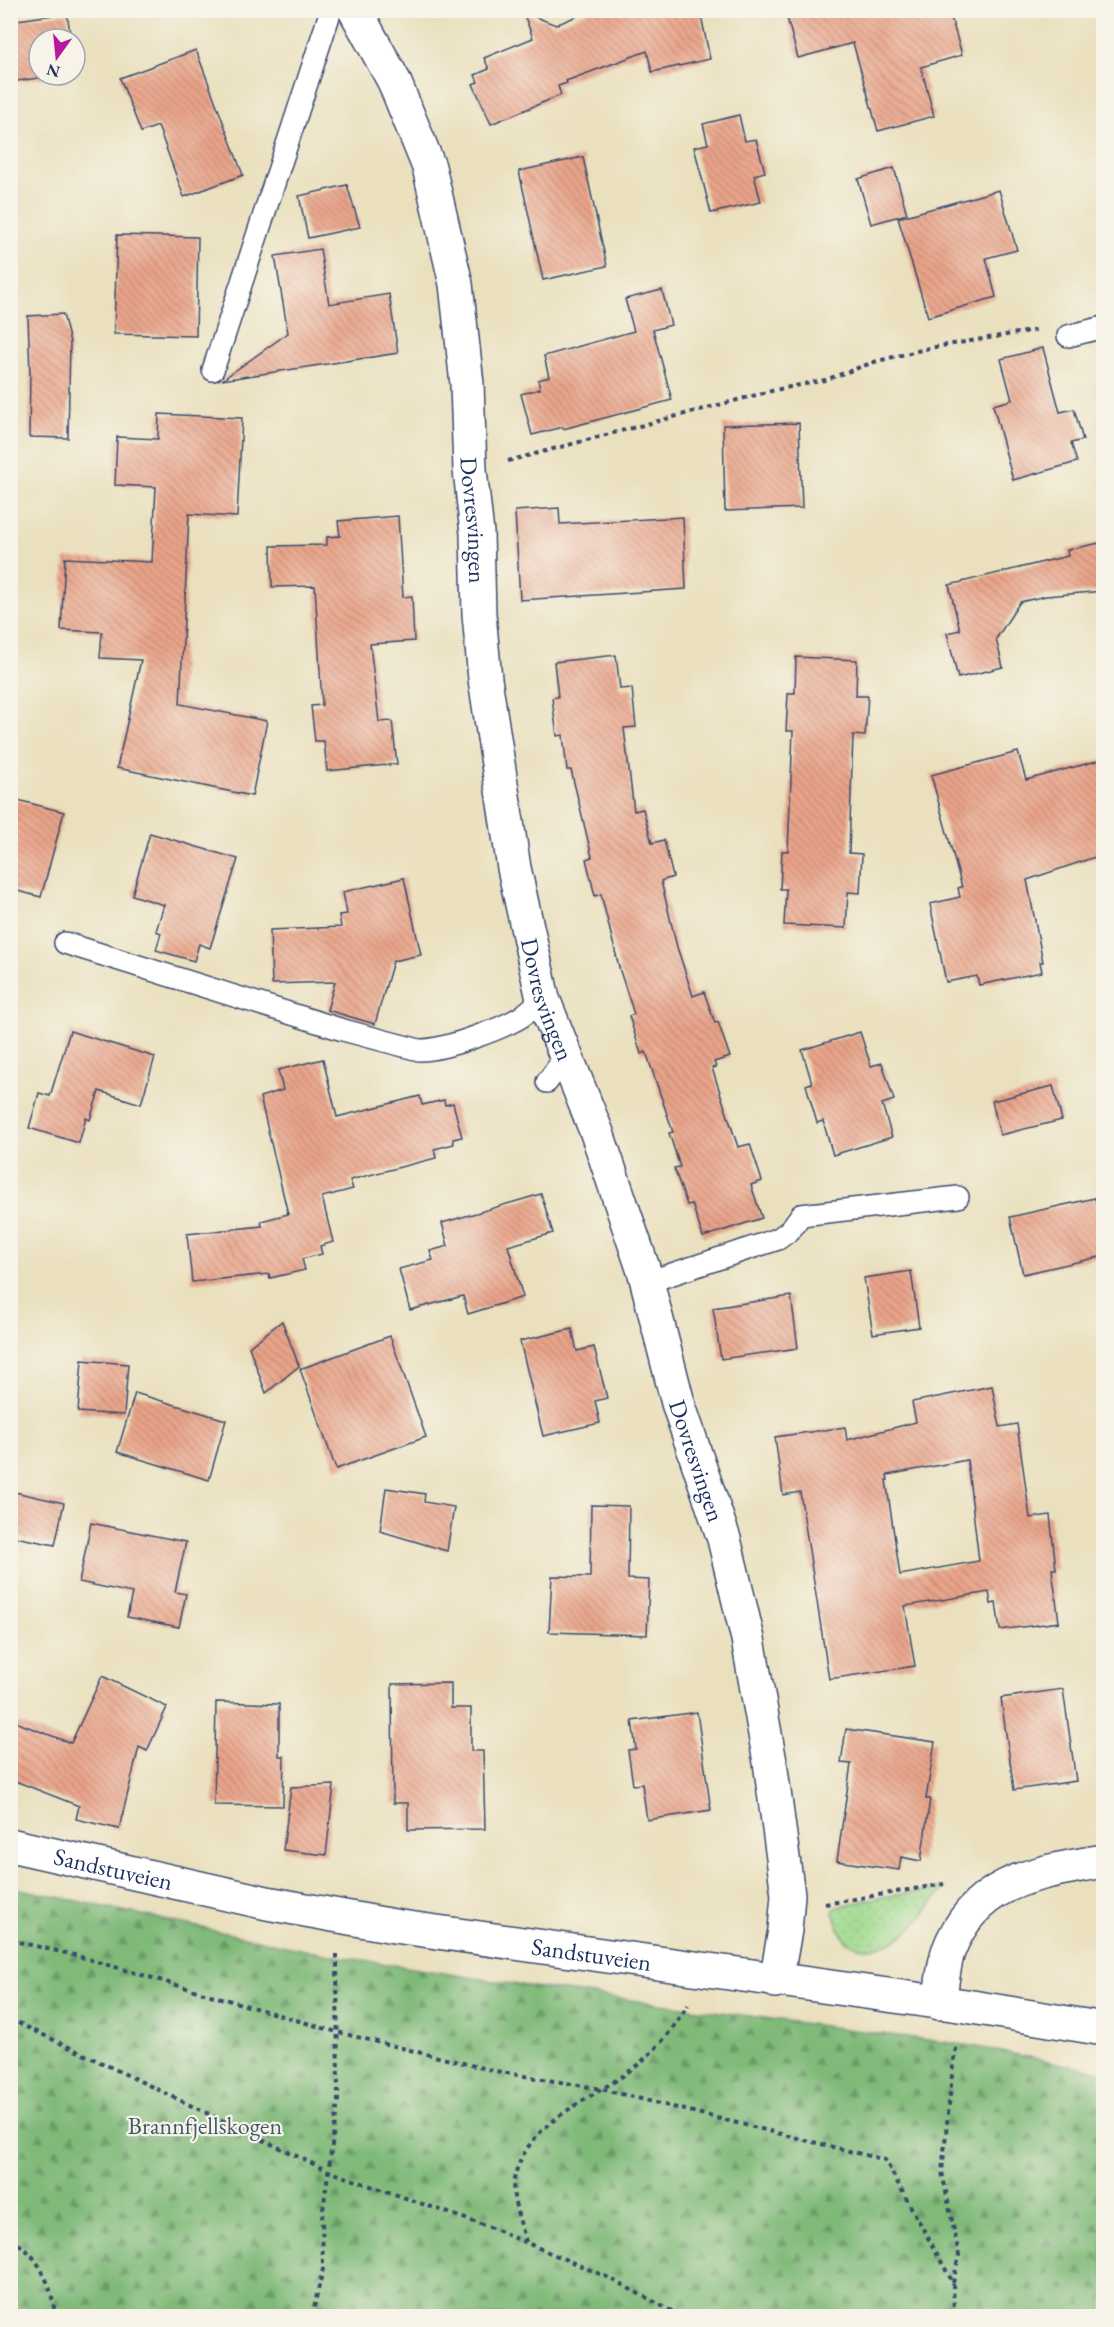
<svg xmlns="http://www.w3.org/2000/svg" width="1114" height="2327" viewBox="0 0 1114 2327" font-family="'EB Garamond',serif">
	<defs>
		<pattern id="grass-dots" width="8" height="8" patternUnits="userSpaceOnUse" patternTransform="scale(1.5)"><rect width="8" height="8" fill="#a0da8e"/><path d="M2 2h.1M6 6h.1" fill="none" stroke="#89bb7d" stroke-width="1.8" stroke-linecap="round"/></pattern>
		<pattern id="forest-firs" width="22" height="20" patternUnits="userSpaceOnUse" patternTransform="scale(1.5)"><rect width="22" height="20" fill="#80ba79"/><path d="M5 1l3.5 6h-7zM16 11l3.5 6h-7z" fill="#689866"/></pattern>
		<pattern id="building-back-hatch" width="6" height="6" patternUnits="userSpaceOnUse" patternTransform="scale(1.5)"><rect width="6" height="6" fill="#eaa489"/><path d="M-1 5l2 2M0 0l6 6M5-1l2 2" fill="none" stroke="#bd8673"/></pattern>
	</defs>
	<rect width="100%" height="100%" fill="#f7f3e8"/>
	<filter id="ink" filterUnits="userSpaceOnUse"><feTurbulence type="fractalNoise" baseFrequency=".0167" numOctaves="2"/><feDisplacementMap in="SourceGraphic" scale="12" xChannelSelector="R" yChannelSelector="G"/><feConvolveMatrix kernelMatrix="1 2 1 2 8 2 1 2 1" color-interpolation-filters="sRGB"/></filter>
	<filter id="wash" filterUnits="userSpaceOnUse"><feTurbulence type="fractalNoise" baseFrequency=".008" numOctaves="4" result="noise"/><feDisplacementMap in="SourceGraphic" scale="24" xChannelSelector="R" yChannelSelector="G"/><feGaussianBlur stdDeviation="1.35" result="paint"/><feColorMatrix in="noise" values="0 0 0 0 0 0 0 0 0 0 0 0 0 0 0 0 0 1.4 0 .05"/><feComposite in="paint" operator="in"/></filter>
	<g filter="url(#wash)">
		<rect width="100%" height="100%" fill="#eae0be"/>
		<!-- grass -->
		<path fill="url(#grass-dots)" stroke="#5e8476" stroke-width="1.5" d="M944 1888C923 1913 905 1946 870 1948 859 1949 848 1945 842 1935 838 1928 836 1920 833 1913L836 1907 876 1898Z"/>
		<!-- forest -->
		<polygon fill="url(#forest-firs)" stroke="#4e746c" stroke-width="1.5" points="11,1887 318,1953 512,1984 972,2046 1103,2072 1103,2316 11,2316"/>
		<g id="blocks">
			<!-- building -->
			<g fill="url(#building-back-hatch)" fill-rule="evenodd">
				<polygon points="591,10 700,10 710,59 652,72 647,51 566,81 567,83 558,86 561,95 491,124 473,84 478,82 475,75 489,69 484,58 533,38 523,12 556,25"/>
				<polygon points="785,10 949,10 962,55 921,67 934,116 878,131 853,43 798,58"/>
				<polygon points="67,13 71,39 39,39 39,75 61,75 10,82 10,21"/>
				<polygon points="196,50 243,175 184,197 158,126 141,132 120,78"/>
				<polygon points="739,115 745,141 756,139 765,172 754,175 761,202 711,213 694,147 708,144 703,124"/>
				<polygon points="583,157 607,266 543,280 519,171"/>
				<polygon points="894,168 907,214 871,224 858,179"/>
				<polygon points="347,185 360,227 308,238 299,196"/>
				<polygon points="999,190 1017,250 986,258 996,297 928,317 898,218"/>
				<polygon points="117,235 198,237 196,336 114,334"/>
				<polygon points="320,249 329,304 389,294 398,353 222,380 288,333 275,256"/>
				<polygon points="662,290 671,325 653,330 672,400 563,429 563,427 532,435 521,394 540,389 538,380 549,377 544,356 634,331 625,299"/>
				<polygon points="63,314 70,342 68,438 29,437 30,373 28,316"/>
				<polygon points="1043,348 1060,412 1074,409 1083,440 1071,443 1077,462 1013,480 993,405 1012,400 1001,359"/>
				<polygon points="159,414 242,418 237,517 189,514 180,704 267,721 252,796 117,768 141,660 100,658 102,632 61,630 65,558 152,562 156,487 115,485 117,437 158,439"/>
				<polygon points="799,423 802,508 725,511 723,425"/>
				<polygon points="559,508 560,524 683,517 686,589 520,600 515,511"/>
				<polygon points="398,516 403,597 412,596 414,641 370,644 379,722 392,721 397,764 327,771 324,741 315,741 311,706 322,705 315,586 272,587 271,546 327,545 327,537 340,536 338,521"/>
				<polygon points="1104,542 1104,591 1046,596 1020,602 996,639 1003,667 958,678 947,633 960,630 949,585 1068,556 1067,550"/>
				<polygon points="616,655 620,689 632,688 636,727 624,728 634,811 643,809 652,843 664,840 673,877 661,881 677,947 693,996 704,992 715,1023 718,1022 730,1057 714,1062 716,1067 712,1068 738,1147 750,1144 762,1181 751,1185 762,1218 703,1237 692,1204 687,1205 674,1168 680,1167 669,1133 673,1132 646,1052 641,1054 629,1016 634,1014 620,971 601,894 595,896 586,859 592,857 571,770 567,770 563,735 557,736 552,698 558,697 554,662"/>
				<polygon points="796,657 857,660 856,696 868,696 865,736 853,735 849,853 862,854 860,893 848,892 846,928 784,925 786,889 780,889 782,851 788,851 793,731 786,731 788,693 795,693"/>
				<polygon points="1018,752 1026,780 1104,759 1104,854 1027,880 1043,962 1040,962 1042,972 979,985 977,976 946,982 930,904 960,897 958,888 962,887 931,775"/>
				<polygon points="10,798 64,812 41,897 10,889"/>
				<polygon points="150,833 238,859 210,948 199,944 194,961 156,950 161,933 156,931 164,905 132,895"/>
				<polygon points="404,878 421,955 393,961 375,1024 327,1010 335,982 272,984 270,930 341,927 339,915 347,914 343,892"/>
				<polygon points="70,1031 155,1057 141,1104 99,1091 90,1120 86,1118 79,1143 29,1128 39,1093 50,1096"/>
				<polygon points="860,1032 871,1066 882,1063 894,1100 882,1104 892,1137 833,1155 823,1121 817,1123 806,1085 812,1083 802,1050"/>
				<polygon points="323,1059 337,1117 420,1096 422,1105 444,1100 445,1105 453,1103 462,1137 453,1139 454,1144 434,1149 436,1158 350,1180 353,1189 322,1197 333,1242 320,1246 322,1254 302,1259 305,1270 270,1278 269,1274 192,1282 187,1234 262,1226 261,1221 288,1214 260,1097 283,1090 278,1070"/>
				<polygon points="1053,1086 1062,1120 1000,1135 992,1101"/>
				<polygon points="541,1194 553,1233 508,1246 523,1297 468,1314 463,1296 410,1310 399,1269 433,1260 430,1251 448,1246 442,1223"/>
				<polygon points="1095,1198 1104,1235 1104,1256 1023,1274 1010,1217"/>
				<polygon points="911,1271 919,1327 873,1334 864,1278"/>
				<polygon points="791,1296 798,1348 721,1359 713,1308"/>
				<polygon points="282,1321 299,1366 266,1393 249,1347"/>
				<polygon points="572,1329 577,1351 594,1347 607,1398 595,1401 600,1423 543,1436 520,1341"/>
				<polygon points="390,1336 426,1437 336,1469 300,1369"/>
				<polygon points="82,1360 128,1364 124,1415 78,1412"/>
				<path d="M992 1386 1000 1427 1017 1424 1030 1518 1050 1515 1056 1569H1052L1059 1622 1000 1630 996 1603 991 1604 989 1592 905 1606 915 1666 829 1679 800 1492 783 1495 775 1437 845 1427 847 1440 916 1422 912 1402ZM967 1460 979 1561 900 1575 886 1480H888L887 1475Z"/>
				<polygon points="135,1393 226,1420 209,1480 117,1452"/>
				<polygon points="386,1488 425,1494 424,1502 454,1507 447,1551 380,1531"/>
				<polygon points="10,1491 64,1503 55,1545 10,1536"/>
				<polygon points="591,1505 629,1506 628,1579 649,1580 647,1635 549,1632 552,1576 590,1577"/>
				<polygon points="91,1523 186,1542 175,1592 186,1594 179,1627 127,1617 132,1593 79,1582"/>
				<polygon points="102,1676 167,1707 147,1751 139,1747 119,1829 76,1819 79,1806 10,1779 10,1720 71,1743"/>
				<polygon points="451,1683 451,1708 471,1708 471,1751 483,1751 485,1829 408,1830 408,1803 393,1803 392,1684"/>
				<polygon points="1063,1689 1076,1781 1014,1790 1001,1698"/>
				<polygon points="216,1702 279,1704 279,1756 284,1756 283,1806 214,1805"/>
				<polygon points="697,1712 711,1810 647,1820 642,1784 633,1785 628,1750 636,1749 632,1721"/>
				<polygon points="846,1729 935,1742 926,1799 930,1799 921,1861 901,1857 899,1870 837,1861 851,1764 841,1763"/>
				<polygon points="334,1785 326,1855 283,1850 291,1787"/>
			</g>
		</g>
	</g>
	<g filter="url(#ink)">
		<use href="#blocks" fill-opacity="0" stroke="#3a4a6c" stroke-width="1.5"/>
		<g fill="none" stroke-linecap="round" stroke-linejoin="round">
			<defs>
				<g id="service">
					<polyline points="1068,336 1104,327"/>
					<polyline points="213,370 331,10"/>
					<path d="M65 943 343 1030 419 1050C442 1051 501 1029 521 1017 528 1012 535 1005 543 999"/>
					<polyline points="547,1082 566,1056"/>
					<polyline points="648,1282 778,1239 790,1230 801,1215 958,1197"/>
				</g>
				<g id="minor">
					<path id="s1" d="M355 10 394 81 429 167 456 284 467 384 470 470 477 533 479 614 485 679 514 868 543 999 597 1133 645 1274 678 1403 724 1539 748 1639 770 1762 788 1895 785 1930 776 1981"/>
					<path d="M939 2003C942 1986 943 1968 948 1952 975 1879 1037 1873 1104 1861"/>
				</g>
				<g id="tertiary">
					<path id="s2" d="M10 1845 267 1903 394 1926 966 2006 1104 2029"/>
				</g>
			</defs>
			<!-- service casing -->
			<use href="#service" stroke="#3a4a6c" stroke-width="24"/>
			<!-- minor casing -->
			<use href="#minor" stroke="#3a4a6c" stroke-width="36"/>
			<!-- tertiary casing -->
			<use href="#tertiary" stroke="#3a4a6c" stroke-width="36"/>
			<!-- path -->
			<g stroke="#3a4a6c" stroke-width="4" stroke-dasharray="4.5 4.5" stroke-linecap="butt">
				<polyline points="508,461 775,390 825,380 874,362 929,348 1036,330"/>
				<polyline points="825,1904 944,1884"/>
				<polyline points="10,1940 74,1955 337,2032 495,2071 601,2089 885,2160 953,2283 954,2316"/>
				<polyline points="10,2019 328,2171 489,2227 607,2277 681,2316"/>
				<polyline points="10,2214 15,2241"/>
				<path d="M10 2240C39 2251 53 2289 55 2316"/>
				<path d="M526 2242C521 2222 509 2196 515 2175 530 2121 586 2102 627 2073 653 2054 672 2032 688 2005"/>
				<polyline points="953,2283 959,2255 942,2172 953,2065 957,2044"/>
				<polyline points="312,2316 323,2269 322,2217 338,2102 337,1954"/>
			</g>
			<!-- service -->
			<use href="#service" stroke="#fff" stroke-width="21"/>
			<!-- minor -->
			<use href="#minor" stroke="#fff" stroke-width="33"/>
			<!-- tertiary -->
			<use href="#tertiary" stroke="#fff" stroke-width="33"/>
		</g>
	</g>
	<g text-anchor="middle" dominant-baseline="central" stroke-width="4.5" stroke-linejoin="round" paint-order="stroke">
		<!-- street labels -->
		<g font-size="24" fill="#1b2f5e" stroke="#f7f3e8">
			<text stroke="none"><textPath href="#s1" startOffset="531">Dovresvingen</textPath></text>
			<text stroke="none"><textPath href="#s1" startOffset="1017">Dovresvingen</textPath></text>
			<text stroke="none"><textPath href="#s1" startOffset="1503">Dovresvingen</textPath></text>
			<text stroke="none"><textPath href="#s2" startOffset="106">Sandstuveien</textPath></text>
			<text stroke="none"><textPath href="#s2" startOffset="592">Sandstuveien</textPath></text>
		</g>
		<!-- park labels -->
		<g font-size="24" fill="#3c5a6a" stroke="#f7f3e8">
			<text x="205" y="2125">Brannfjellskogen</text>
		</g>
	</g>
	<!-- margin -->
	<rect width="1114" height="2327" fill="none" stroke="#f7f3e8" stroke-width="36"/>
	<!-- north arrow -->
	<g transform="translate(57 57) rotate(195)"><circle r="28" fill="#f7f3e8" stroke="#9fa5b1" stroke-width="1.5"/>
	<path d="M0-4.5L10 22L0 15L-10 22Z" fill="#b5179e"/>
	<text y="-9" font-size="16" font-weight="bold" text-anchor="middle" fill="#1b2f5e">N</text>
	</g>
</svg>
